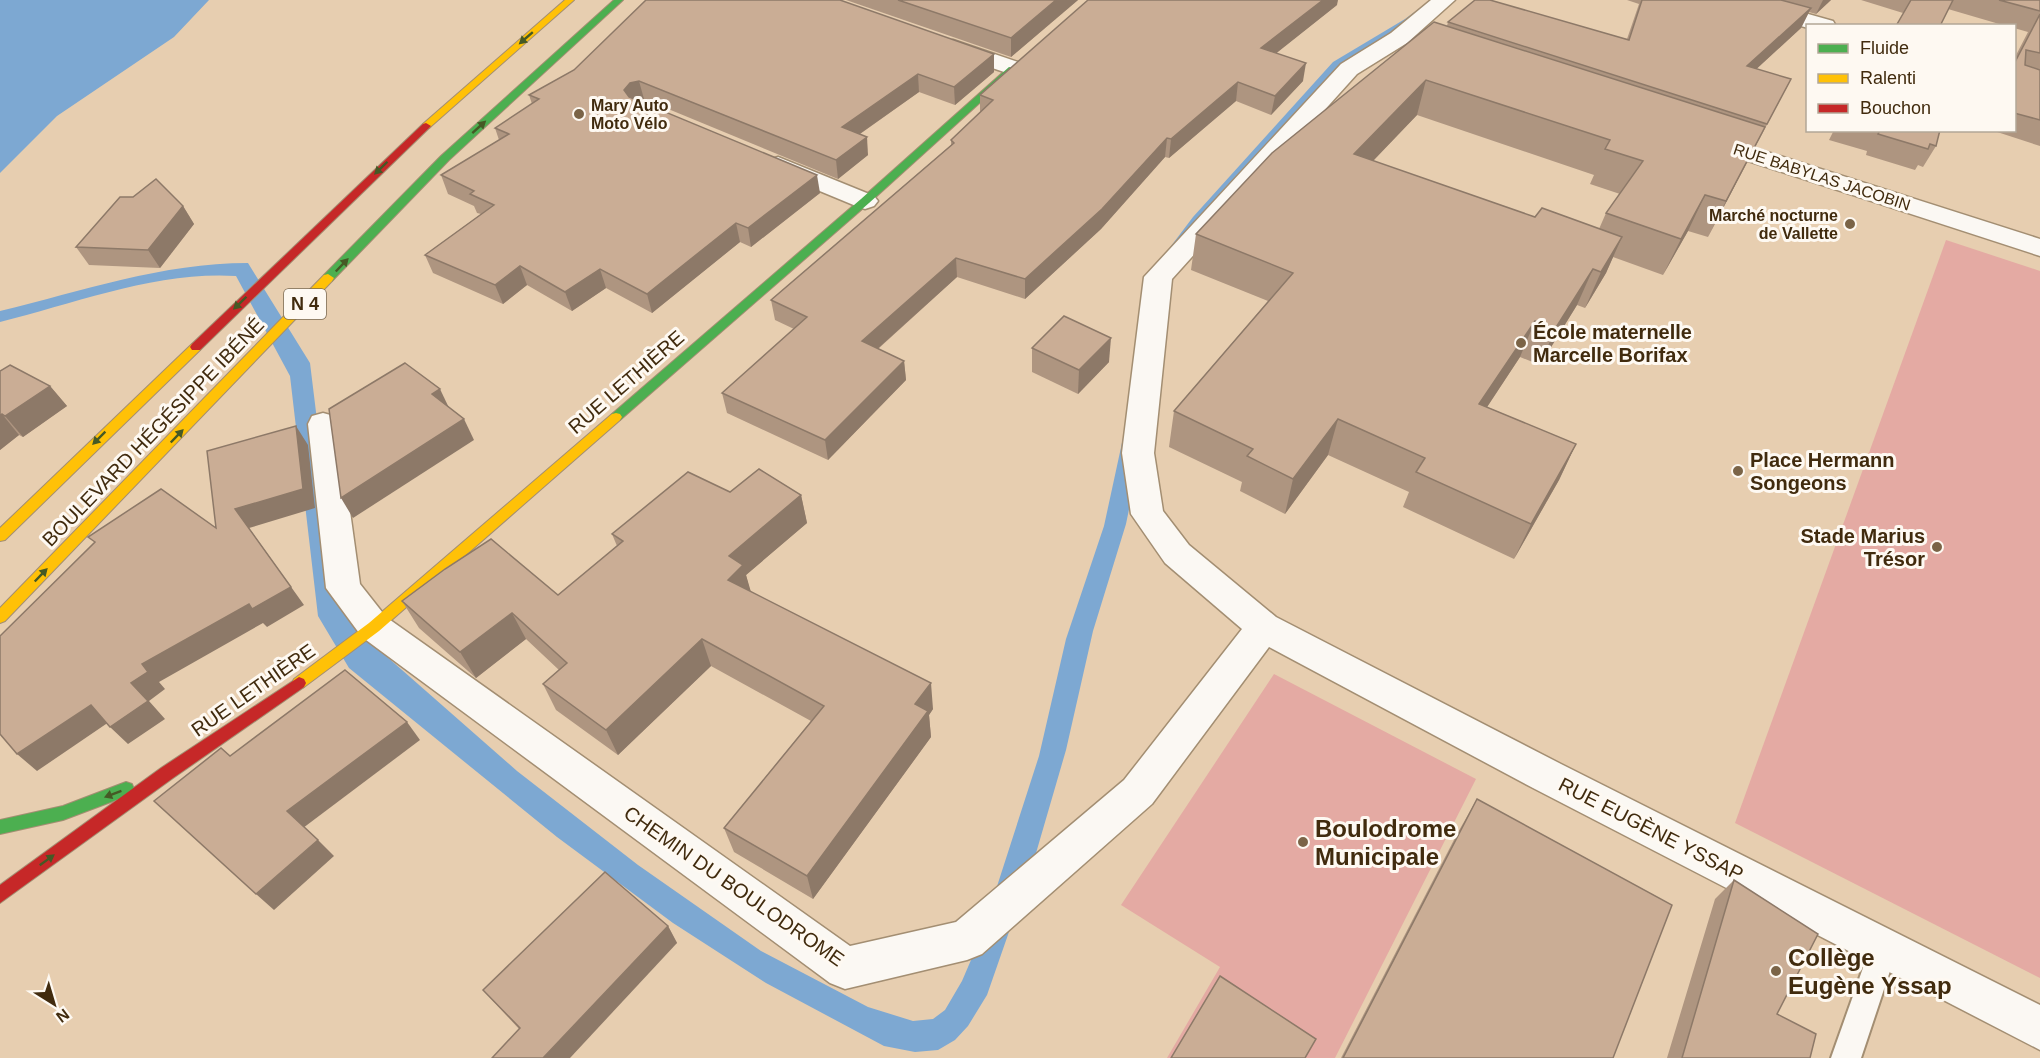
<svg xmlns="http://www.w3.org/2000/svg" width="2040" height="1058" viewBox="0 0 2040 1058" font-family="Helvetica,sans-serif">
	<rect width="100%" height="100%" fill="#e7ceb0"/>
	<!-- green -->
	<g fill="#e4aaa3">
		<polygon points="1946,240 2040,271 2040,978 1735,823"/>
		<polygon points="1274,674 1476,779 1335,1058 1167,1058 1220,967 1121,905"/>
	</g>
	<!-- water -->
	<g fill="#7da8d2">
		<polygon points="0,0 209,0 174,37 57,116 0,173"/>
		<path d="M1431 0H1448L1356 59 1174 274 1163 344 1126 524 1093 631 1066 750 1034 860 987 995 968 1026 955 1040 938 1050 915 1052 884 1046 766 983 673 923 557 837 349 668 318 616 290 376 236 276C157 271 76 303 0 322V311C83 291 162 263 248 263L310 363 339 600 377 648 517 771 638 865 761 951 868 1007 913 1021 933 1019 945 1010 962 981 980 939 1039 756 1066 639 1104 526 1162 258 1193 217 1333 62 1405 19Z"/>
	</g>
	<g fill="none" stroke-linecap="round" stroke-linejoin="round">
		<defs>
			<polygon id="lane" points="1884,933 1894,937 1898,947 1861,1058 1831,1058 1874,937"/>
			<g id="street">
				<polygon points="1431,0 1455,0 1407,43 1357,74 1172,279 1154,453 1163,511 1189,545 1276,617 1561,764 2040,1005 2040,1050 1533,788 1269,647 1152,804 982,954 967,960 845,989 830,983 362,637 326,588 308,424 312,416 323,413 334,416 338,424 360,584 386,617 850,946 956,922 1124,780 1242,629 1165,563 1131,514 1122,453 1144,277 1341,64 1391,33"/>
				<polygon points="1724,0 1758,0 1833,21 1836,26 1808,26 1808,28 1727,5"/>
				<polygon points="953,40 1021,63 1024,68 1021,73 1013,75 945,52 942,47 945,42"/>
				<polygon points="1708,133 2040,239 2040,256 1699,145 1696,140 1699,135"/>
				<polygon points="778,157 874,196 878,201 874,206 865,209 856,206 769,170 765,165 769,160"/>
			</g>
			<g id="fast">
				<polygon points="614,0 623,0 449,160 332,281 324,281 324,275 441,156"/>
				<polygon points="1009,67 1017,69 869,203 620,420 612,420 610,417 612,414 861,199"/>
				<polygon points="126,782 132,784 134,789 132,794 63,820 0,834 0,820 63,806"/>
			</g>
			<g id="slow">
				<polygon points="565,0 574,0 429,128 423,128 423,124"/>
				<polygon points="328,274 334,278 332,281 5,621 0,623 0,608 324,275"/>
				<polygon points="196,343 200,344 202,347 200,350 5,540 0,541 0,528 192,344"/>
				<polygon points="616,413 620,414 622,417 620,420 379,631 304,687 299,689 294,687 292,683 294,679 369,623 612,414"/>
			</g>
			<g id="jam">
				<polygon points="426,123 431,126 429,128 200,350 192,350 190,347 192,344 423,124"/>
				<polygon points="299,677 304,679 306,683 304,687 173,778 0,903 0,885 161,768"/>
			</g>
		</defs>
		<!-- lane casing -->
		<use href="#lane" stroke="#a38e72" stroke-width="4"/>
		<!-- street casing -->
		<use href="#street" stroke="#a38e72" stroke-width="3"/>
		<!-- fast casing -->
		<use href="#fast" stroke="#a38e72" stroke-width="2"/>
		<!-- slow casing -->
		<use href="#slow" stroke="#a38e72" stroke-width="2"/>
		<!-- jam casing -->
		<use href="#jam" stroke="#a38e72" stroke-width="2"/>
		<!-- lane -->
		<use href="#lane" fill="#fbf8f3" fill-rule="evenodd"/>
		<!-- street -->
		<use href="#street" fill="#fbf8f3" fill-rule="evenodd"/>
		<!-- fast -->
		<use href="#fast" fill="#4caf50" fill-rule="evenodd"/>
		<!-- slow -->
		<use href="#slow" fill="#ffc107" fill-rule="evenodd"/>
		<!-- jam -->
		<use href="#jam" fill="#c62828" fill-rule="evenodd"/>
	</g>
	<!-- wall -->
	<g fill="#ae9580" fill-rule="evenodd">
		<polygon points="846,0 1078,0 1011,57"/>
		<path d="M1627 0H1831L1816 14 1809 12 1801 28 1756 69 1791 79 1708 237 1688 231 1663 275 1613 257 1606 273 1585 308 1577 305 1540 365 1520 357 1487 407 1576 444 1559 480 1514 559 1403 507 1409 492 1328 455 1285 514 1240 491 1242 482 1169 447 1174 411 1268 301 1191 270 1196 234 1447 26 1448 22 1627 39 1639 4ZM1417 115 1594 175 1590 184 1620 194 1606 213 1599 229 1535 217 1373 161Z"/>
		<polygon points="1861,0 2040,0 2040,146 1991,130 2014,130 2014,59 2028,32 2014,28 2014,26 2006,26 1948,9 1903,13"/>
		<polygon points="1337,5 1276,53 1303,81 1271,115 1236,101 1169,158 1165,157 1101,229 1025,299 957,277 878,349 904,361 906,380 828,460 727,413 722,393 794,329 775,320 771,300 951,145 951,140 980,112 980,95"/>
		<polygon points="994,54 994,72 955,105 919,92 860,134 868,155 838,179 644,99 638,100 820,193 751,247 740,242 652,313 606,288 572,311 527,285 503,304 433,273 425,255 481,214 477,213 474,206 448,194 441,175 499,140 495,128 532,104 529,95 574,70"/>
		<polygon points="1834,130 1940,130 1936,146 1923,167 1918,165 1915,170 1866,155 1867,151 1829,140"/>
		<polygon points="183,206 194,224 160,268 89,265 76,247"/>
		<polygon points="1032,348 1109,362 1078,394 1032,372"/>
		<polygon points="0,371 50,386 67,406 23,437 19,435 0,450"/>
		<polygon points="730,492 801,495 807,523 746,575 750,591 933,709 929,715 931,737 813,899 734,852 724,828 811,721 711,666 618,755 556,710 543,684 559,670 526,639 476,678 419,628 402,601 558,595 617,546 612,534"/>
		<polygon points="1477,799 1613,1058 1341,1058 1457,834"/>
		<polygon points="1734,880 1777,1014 1810,1058 1667,1058 1715,899"/>
		<polygon points="668,926 677,943 519,1029 483,990"/>
	</g>
	<!-- shaded-wall -->
	<g fill="#8d7968">
		<polygon points="1056,0 1078,0 1011,57 1011,38"/>
		<polygon points="1323,0 1338,0 1337,5 1259,67 1261,48"/>
		<polygon points="1823,0 1831,0 1816,14"/>
		<polygon points="1811,8 1801,28 1737,87 1747,66"/>
		<polygon points="994,54 994,72 955,105 954,87"/>
		<polygon points="1306,63 1303,81 1271,115 1275,96"/>
		<polygon points="918,74 919,92 844,145 842,127"/>
		<polygon points="1426,80 1417,115 1346,189 1354,154"/>
		<polygon points="639,81 644,99 634,101 629,108 624,90 630,83"/>
		<polygon points="1238,82 1236,101 1169,158 1171,139"/>
		<polygon points="1765,127 1747,162 1708,237 1726,201"/>
		<polygon points="867,137 868,155 838,179 836,160"/>
		<polygon points="1167,138 1165,157 1101,229 1025,299 1025,279"/>
		<polygon points="817,175 820,193 751,247 748,228"/>
		<polygon points="1705,195 1688,231 1663,275 1681,239"/>
		<polygon points="183,206 194,224 160,268 148,250"/>
		<polygon points="736,223 740,242 652,313 647,294"/>
		<polygon points="1622,237 1606,273 1585,308 1601,272"/>
		<polygon points="956,258 957,277 864,361 862,341"/>
		<polygon points="520,266 527,285 503,304 495,285"/>
		<polygon points="600,269 606,288 572,311 565,292"/>
		<polygon points="1593,269 1577,305 1540,365 1555,329"/>
		<polygon points="1535,321 1520,357 1466,439 1479,404"/>
		<polygon points="1111,338 1109,362 1078,394 1079,370"/>
		<polygon points="904,361 906,380 828,460 825,440"/>
		<polygon points="50,386 67,406 23,437 5,416"/>
		<polygon points="440,389 450,410 432,394"/>
		<polygon points="2,414 19,435 0,450 0,416"/>
		<polygon points="464,419 474,440 353,518 341,498"/>
		<polygon points="1338,419 1328,455 1285,514 1293,479"/>
		<polygon points="296,426 308,445 315,508 249,528 304,605 267,627 263,623 159,682 165,689 149,701 165,719 128,744 110,727 131,683 142,664 249,604 235,509"/>
		<polygon points="1576,444 1559,480 1514,559 1531,524"/>
		<polygon points="801,495 807,523 746,575 751,592 728,580 729,556"/>
		<polygon points="512,613 526,639 476,678 460,652"/>
		<polygon points="702,639 711,666 618,755 606,730"/>
		<polygon points="931,683 933,709 929,715 931,737 813,899 807,876 915,704"/>
		<polygon points="91,705 109,722 37,771 17,754"/>
		<polygon points="407,722 420,740 303,828 287,811"/>
		<polygon points="318,840 334,856 274,910 256,894"/>
		<polygon points="668,926 677,943 570,1058 543,1058"/>
	</g>
	<!-- building -->
	<g fill="#caad95" stroke="#8d7968" stroke-width="1.5">
		<polygon points="646,0 840,0 994,54 954,87 918,74 842,127 867,137 836,160 639,81 630,83 624,90 629,97 817,175 748,228 736,223 647,294 600,269 565,292 520,266 495,285 425,255 494,205 470,194 474,191 441,175 509,134 495,128 539,99 529,95 574,70"/>
		<polygon points="898,0 1056,0 1011,38"/>
		<polygon points="1088,0 1323,0 1261,48 1306,63 1275,96 1238,82 1171,139 1167,138 1102,209 1025,279 956,258 862,341 904,361 825,440 722,393 807,317 771,300 954,143 951,140 993,100 980,95"/>
		<polygon points="1475,0 1490,0 1629,40 1642,0 1781,0 1811,8 1747,66 1791,79 1767,124 1448,22"/>
		<polygon points="1911,0 1953,0 1940,26 1896,26"/>
		<polygon points="1999,0 2040,0 2040,11"/>
		<polygon points="2040,14 2040,53 2026,50 2025,65 2040,70 2040,120 2014,113 2014,64"/>
		<polygon points="1434,22 1765,127 1726,201 1705,195 1681,239 1606,213 1643,161 1605,149 1610,140 1426,80 1354,154 1535,217 1542,208 1622,237 1601,272 1593,269 1555,329 1535,321 1479,404 1576,444 1531,524 1416,472 1425,458 1338,419 1293,479 1247,456 1253,449 1174,411 1293,273 1196,234 1272,153"/>
		<polygon points="1880,130 1940,130 1936,146 1930,144 1928,149 1878,134"/>
		<polygon points="156,179 183,206 148,250 76,247 120,197 133,197"/>
		<polygon points="1064,316 1111,338 1079,370 1032,348"/>
		<polygon points="405,363 440,389 432,394 464,419 341,498 329,409"/>
		<polygon points="10,365 50,386 5,416 2,414 0,416 0,371"/>
		<polygon points="296,426 303,489 235,509 291,587 252,609 249,604 142,664 148,672 131,683 148,701 110,727 91,705 17,754 0,734 0,636 95,542 88,537 161,489 216,528 207,451"/>
		<polygon points="759,469 801,495 729,556 743,565 728,580 931,683 915,704 928,711 807,876 724,828 824,706 702,639 606,730 543,684 567,663 512,613 460,652 402,601 445,569 491,539 558,595 623,541 612,534 688,472 730,492"/>
		<polygon points="345,670 407,722 287,811 318,840 256,894 154,801 221,748 230,756"/>
		<polygon points="1477,799 1672,905 1613,1058 1343,1058"/>
		<polygon points="605,872 668,926 543,1058 492,1058 520,1028 483,990"/>
		<polygon points="1734,880 1818,934 1777,1014 1816,1034 1810,1058 1682,1058"/>
		<polygon points="1220,976 1316,1039 1305,1058 1171,1058"/>
	</g>
	<!-- one-way arrows -->
	<defs><path id="oneway-solid" d="M-6-.8H1V-3.2L6.5 0L1 3.2V.8H-6Z" transform="scale(1.5)"/></defs>
	<g fill="#455925">
		<use href="#oneway-solid" transform="translate(526 38) rotate(139)"/>
		<use href="#oneway-solid" transform="translate(479 127) rotate(-42)"/>
		<use href="#oneway-solid" transform="translate(381 168) rotate(136)"/>
		<use href="#oneway-solid" transform="translate(342 265) rotate(-46)"/>
		<use href="#oneway-solid" transform="translate(240 303) rotate(136)"/>
		<use href="#oneway-solid" transform="translate(177 436) rotate(-46)"/>
		<use href="#oneway-solid" transform="translate(99 438) rotate(135)"/>
		<use href="#oneway-solid" transform="translate(41 575) rotate(-46)"/>
		<use href="#oneway-solid" transform="translate(113 794) rotate(159)"/>
		<use href="#oneway-solid" transform="translate(47 860) rotate(-36)"/>
	</g>
	<!-- markers -->
	<g fill="#7b6447" stroke="#fef9f2" stroke-width="2">
		<circle cx="579" cy="114" r="6"/>
		<circle cx="1850" cy="224" r="6"/>
		<circle cx="1521" cy="343" r="6"/>
		<circle cx="1738" cy="471" r="6"/>
		<circle cx="1937" cy="547" r="6"/>
		<circle cx="1303" cy="842" r="6"/>
		<circle cx="1776" cy="971" r="6"/>
	</g>
	<g text-anchor="middle" dominant-baseline="central" stroke-width="6" stroke-linejoin="round" paint-order="stroke">
		<!-- far-poi labels -->
		<g font-size="16" font-weight="bold" fill="#412b0e" stroke="#fef9f2" text-anchor="start">
			<text x="591" y="105">Mary Auto<tspan x="591" dy="18">Moto Vélo</tspan></text>
			<text x="1838" y="215" text-anchor="end">Marché nocturne<tspan x="1838" dy="18">de Vallette</tspan></text>
		</g>
		<!-- far-street labels -->
		<g font-size="16" fill="#412b0e" stroke="#fef9f2">
			<text transform="translate(1822 177) rotate(18)">RUE BABYLAS JACOBIN</text>
		</g>
		<!-- shield labels -->
		<rect fill="#fef9f2" stroke="#7a6952" stroke-width="1.5" x="284" y="289" width="42" height="30" rx="4.5"/>
		<g font-size="18" font-weight="bold" fill="#412b0e">
			<text x="305" y="304">N 4</text>
		</g>
		<!-- poi labels -->
		<g font-size="20" font-weight="bold" fill="#412b0e" stroke="#fef9f2" text-anchor="start">
			<text x="1533" y="332">École maternelle<tspan x="1533" dy="23">Marcelle Borifax</tspan></text>
			<text x="1750" y="460">Place Hermann<tspan x="1750" dy="23">Songeons</tspan></text>
			<text x="1925" y="536" text-anchor="end">Stade Marius<tspan x="1925" dy="23">Trésor</tspan></text>
		</g>
		<!-- street labels -->
		<g font-size="20" fill="#412b0e" stroke="#fef9f2">
			<text transform="translate(626 382) rotate(-41)">RUE LETHIÈRE</text>
			<text transform="translate(153 432) rotate(-46)">BOULEVARD HÉGÉSIPPE IBÉNÉ</text>
			<text transform="translate(253 690) rotate(-35)">RUE LETHIÈRE</text>
			<text transform="translate(1651 829) rotate(27)">RUE EUGÈNE YSSAP</text>
			<text transform="translate(734 886) rotate(35)">CHEMIN DU BOULODROME</text>
		</g>
		<!-- near-poi labels -->
		<g font-size="24" font-weight="bold" fill="#412b0e" stroke="#fef9f2" text-anchor="start">
			<text x="1315" y="828">Boulodrome<tspan x="1315" dy="28">Municipale</tspan></text>
			<text x="1788" y="957">Collège<tspan x="1788" dy="28">Eugène Yssap</tspan></text>
		</g>
	</g>
	<!-- legend -->
	<rect x="1806" y="24" width="210" height="108" fill="#fef9f2" stroke="#b2a797" stroke-width="1.5"/>
	<rect x="1818" y="44" width="30" height="9" fill="#4caf50" stroke="#b2a797" stroke-width="1.5"/>
	<text x="1860" y="54" font-size="18" fill="#412b0e">Fluide</text>
	<rect x="1818" y="74" width="30" height="9" fill="#ffc107" stroke="#b2a797" stroke-width="1.5"/>
	<text x="1860" y="84" font-size="18" fill="#412b0e">Ralenti</text>
	<rect x="1818" y="104" width="30" height="9" fill="#c62828" stroke="#b2a797" stroke-width="1.5"/>
	<text x="1860" y="114" font-size="18" fill="#412b0e">Bouchon</text>
	<!-- north arrow -->
	<g transform="translate(54 1004) rotate(143)" stroke="#fef9f2" stroke-width="4.5" paint-order="stroke">
	<path d="M0-4.5L10 22L0 15L-10 22Z" fill="#412b0e"/>
	<text y="-9" font-size="16" font-weight="bold" text-anchor="middle" fill="#412b0e">N</text>
	</g>
</svg>
